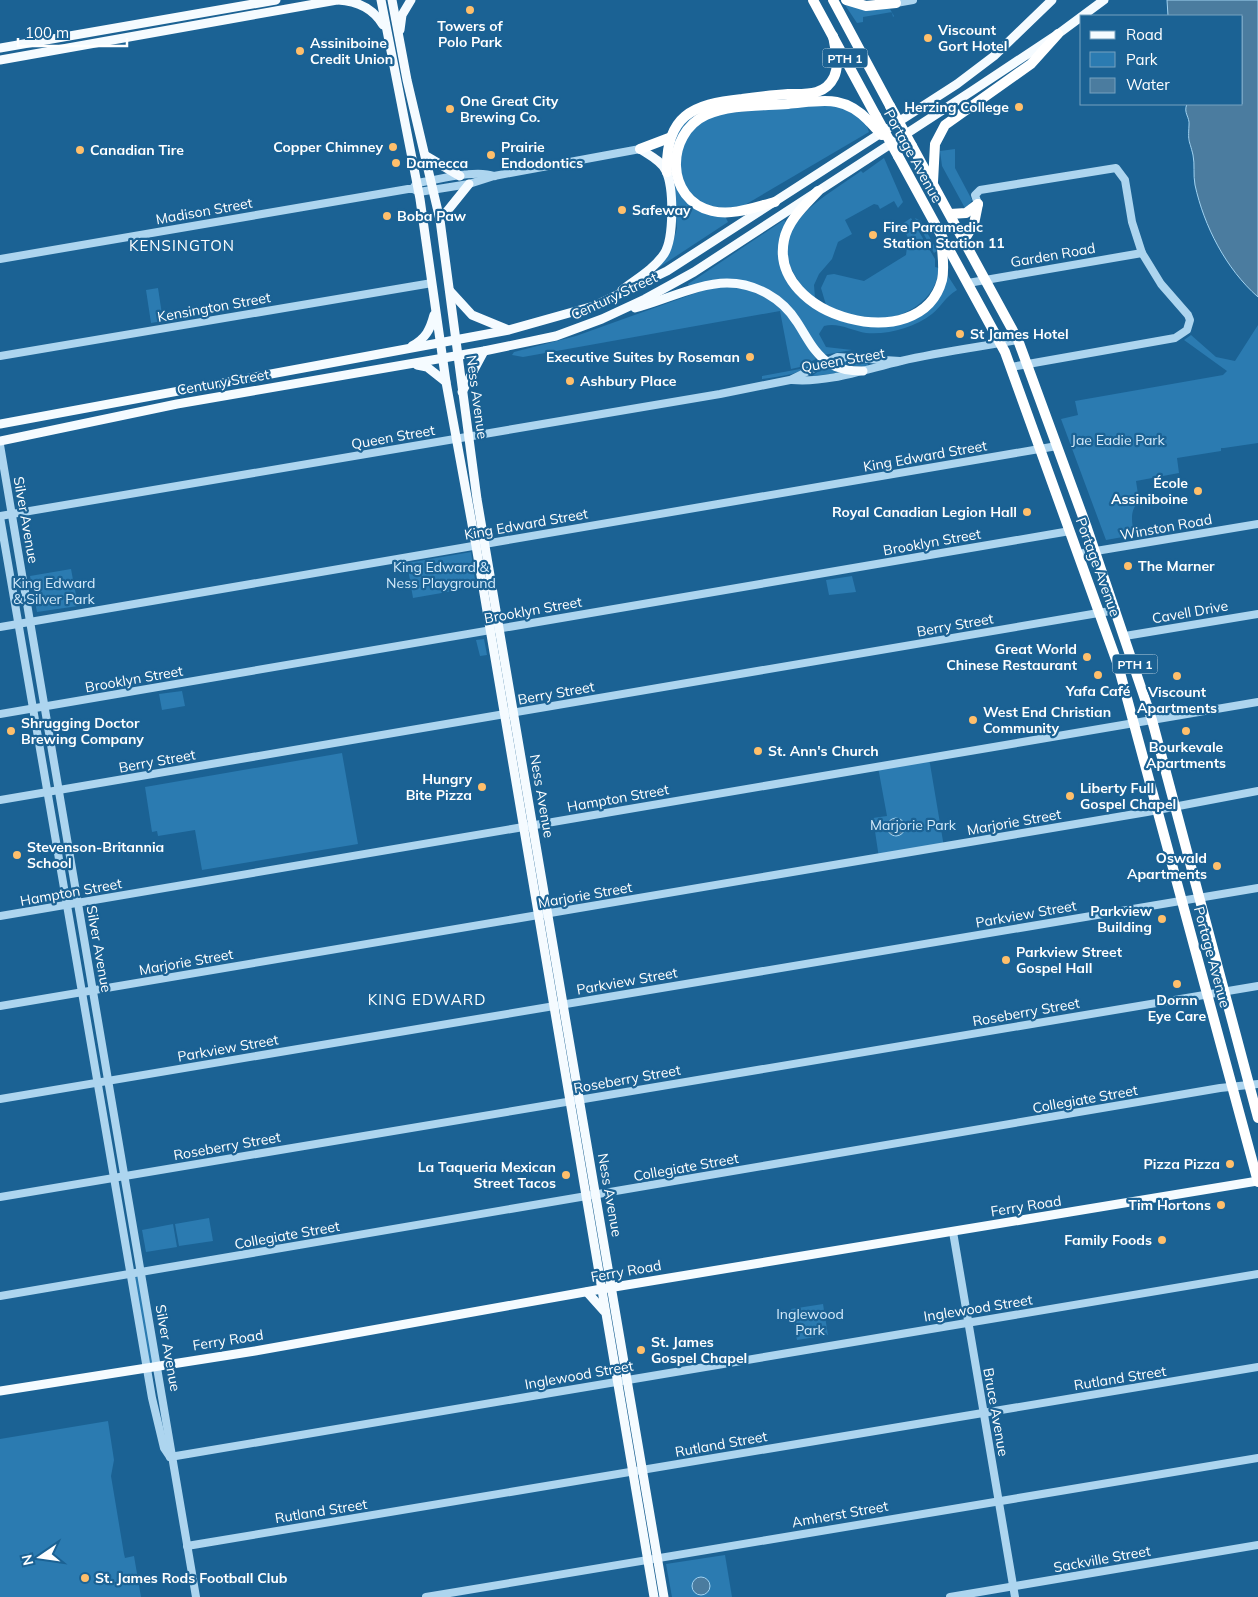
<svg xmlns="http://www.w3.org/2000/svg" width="1258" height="1597" viewBox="0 0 1258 1597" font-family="Mulish,sans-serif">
	<rect width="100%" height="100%" fill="#1b6294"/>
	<!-- green -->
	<g fill="#2b7bb1">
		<polygon points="845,5 890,9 894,16 893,17 892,12 863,17 863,22 857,23"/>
		<polygon points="836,103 865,121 869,132 743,206 725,208 704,205 687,189 681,176 680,148 687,134 707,118 727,113"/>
		<path d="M711 106C677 130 673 135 674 177L713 215 726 218 728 222 658 268 671 250 677 228 670 163 673 140 683 123Z"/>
		<polygon points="955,149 955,168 972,200 966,210 942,166 940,151"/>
		<path d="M884 158 903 202 898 208 894 201 880 209 878 205 874 204 845 220 852 234 838 242 832 259 819 274 814 285 815 298C804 291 797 280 791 268 771 222 830 194 861 171L863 173Z"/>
		<path d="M911 218 935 259V267L939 268C936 307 891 326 855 317 846 315 836 309 826 305L821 288 827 275 834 274 864 281 906 255 907 247 904 241 908 238 902 224Z"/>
		<polygon points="915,218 921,221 937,251 934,253"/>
		<path d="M784 220 787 223C766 268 797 283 825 314 858 330 880 326 914 318L946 273 957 290C945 297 941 307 932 314 915 327 889 335 866 333 853 331 838 322 824 326L819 334 826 347 852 350 823 355 785 301 762 287H689L688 284Z"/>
		<path d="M722 286C755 289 779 299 797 329 804 339 809 350 816 359L800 367 791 369 780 311 523 357 512 355 514 352 576 336 707 289Z"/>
		<polygon points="158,288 163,321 151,323 146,290"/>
		<path d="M1258 325V443L1224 448H1221V451L1177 458 1179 473 1136 481 1139 501C1129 511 1132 522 1134 535L1106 540 1061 419 1078 415 1075 401 1223 375 1227 371 1184 340 1191 335 1216 357 1235 361Z"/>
		<path d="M818 360 819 362C801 374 783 376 762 379V376L800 369Z"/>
		<polygon points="846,360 868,364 868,366 846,366 835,363"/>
		<polygon points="824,367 825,367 839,373 812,376"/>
		<polygon points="471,552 476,587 413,598 407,563"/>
		<polygon points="71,569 78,606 37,612 30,576"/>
		<polygon points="852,576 856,592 829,595 826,580"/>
		<polygon points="484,639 487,655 480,656 476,640"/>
		<polygon points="182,691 185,706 162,710 159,694"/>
		<polygon points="342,753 358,844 202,870 195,830 158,836 157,831 152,832 145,787"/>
		<polygon points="929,758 944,847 879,858 873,818 887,816 878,767"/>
		<polygon points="209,1218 213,1241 179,1246 175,1224"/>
		<polygon points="173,1224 177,1247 146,1252 142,1230"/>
		<polygon points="142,1272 158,1365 146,1367 131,1273"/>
		<polygon points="823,1304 828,1335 797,1340 791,1309"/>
		<polygon points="108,1421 114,1460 111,1476 124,1554 125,1558 134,1556 141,1597 0,1597 0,1439"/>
		<polygon points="725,1555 732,1597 672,1597 666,1564"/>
	</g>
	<!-- water -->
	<g fill="#4b7c9f" stroke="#a0d2f1">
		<path d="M1167 0H1258V297C1226 269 1204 226 1195 185 1193 175 1195 164 1193 155 1189 138 1188 144 1189 125 1190 117 1183 113 1187 104H1242V16H1168Z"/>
		<circle cx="896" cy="827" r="9"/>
		<circle cx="701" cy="1586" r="9"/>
	</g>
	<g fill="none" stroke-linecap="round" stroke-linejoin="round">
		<!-- minor -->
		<g stroke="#add5ef" stroke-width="8">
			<polyline points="896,3 913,0"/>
			<path d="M414 187 417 183C438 180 475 169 494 176"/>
			<polyline points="978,204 975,195 980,190 1116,168 1125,180 1132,222 1142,253 1161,284 1188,315 1190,320 1187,330 1175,338 1011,367"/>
			<polyline points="0,259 408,189 413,189 419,192 469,184 494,176 640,149"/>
			<polyline points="968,283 1142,253"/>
			<polyline points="0,356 432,283"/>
			<path d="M792 380C829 383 866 369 901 361 940 352 979 347 1018 340"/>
			<polyline points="0,445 196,1597"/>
			<polyline points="0,516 720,394 790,380 837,357 900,361"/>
			<polyline points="0,517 152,1398 164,1448 170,1457"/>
			<polyline points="1078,554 1258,524"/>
			<polyline points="0,627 1057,446"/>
			<polyline points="1125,636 1258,614"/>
			<polyline points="0,714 1070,531"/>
			<polyline points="0,800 1116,610"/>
			<polyline points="0,916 1258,702"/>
			<polyline points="0,1006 1147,812 1258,791"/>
			<polyline points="0,1099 1258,888"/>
			<polyline points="0,1197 1258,986"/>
			<polyline points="953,1232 1015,1597"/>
			<polyline points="0,1296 1220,1088 1258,1084"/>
			<polyline points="170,1457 1258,1274"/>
			<polyline points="187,1546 1258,1367"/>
			<polyline points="426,1597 1258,1458"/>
			<polyline points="950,1597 1258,1545"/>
		</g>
		<!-- major -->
		<g stroke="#f5fbff" stroke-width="9">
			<path d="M338 0C357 1 373 8 383 25"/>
			<polyline points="381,0 420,199 446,382 476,546 654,1597"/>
			<polyline points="392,0 407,80 440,220 477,499 664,1597"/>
			<polyline points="400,30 402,15 411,0"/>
			<polyline points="0,48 276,0"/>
			<polyline points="0,60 337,0"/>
			<polyline points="426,156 460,176"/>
			<polyline points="440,220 469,184"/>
			<path d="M622 290C636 279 654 269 664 254 674 239 674 188 666 171 662 161 649 155 640 149"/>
			<polyline points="450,291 472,315 506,329"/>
			<path d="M635 308C663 301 698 283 727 283 755 283 782 298 797 322 807 337 814 354 830 364 840 370 851 371 863 371"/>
			<path d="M412 346C426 338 430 330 434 315"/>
			<polyline points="417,365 427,367 446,382"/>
			<polyline points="462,392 484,351"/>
			<polyline points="0,424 509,330 594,306 667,271 957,84 994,56 1052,0"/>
			<polyline points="0,441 177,404 484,351 556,336 602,319 645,299 694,272 972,91 1058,34 1104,0"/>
			<polyline points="587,1292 604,1311"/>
			<polyline points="0,1391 255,1351 596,1290 1258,1181"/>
		</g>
		<!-- highway -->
		<g stroke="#fff" stroke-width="10">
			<polyline points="813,0 876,116"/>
			<polyline points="833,0 890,106"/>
			<polyline points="846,0 866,6 896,3"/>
			<polyline points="912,146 1018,340 1087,528 1152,720 1258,1118"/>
			<polyline points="640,149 669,138"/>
			<polyline points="898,156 1005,352 1118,665 1258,1182"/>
			<path d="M667 172C665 116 692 104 742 99 757 97 772 95 788 94 806 94 825 96 834 77 840 65 835 48 833 36"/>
			<polyline points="933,182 935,144 945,125 1031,64 1058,34"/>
			<path d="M818 191C805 205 788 220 784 240 768 317 921 359 942 280 945 267 942 252 941 238"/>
			<path d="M775 202C755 207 733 216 712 211 665 200 665 134 706 115 729 104 762 106 788 104 822 101 843 94 869 121"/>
			<polyline points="950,214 966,213 978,204"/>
			<polyline points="964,240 974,224 978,204"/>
		</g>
		<!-- highway-bridge -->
		<g stroke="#fff" stroke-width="10">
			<polyline points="890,106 912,146"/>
			<polyline points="876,116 898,156"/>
			<polyline points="869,121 882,135"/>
		</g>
	</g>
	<!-- markers -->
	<g fill="#ffbf6b" stroke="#1b6294" stroke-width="2">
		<circle cx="470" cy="10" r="5"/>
		<circle cx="928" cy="38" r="5"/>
		<circle cx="300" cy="51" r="5"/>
		<circle cx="1019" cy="107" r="5"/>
		<circle cx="450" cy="109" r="5"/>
		<circle cx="393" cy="147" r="5"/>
		<circle cx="80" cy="150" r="5"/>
		<circle cx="491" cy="155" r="5"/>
		<circle cx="396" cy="163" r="5"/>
		<circle cx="622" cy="210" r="5"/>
		<circle cx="387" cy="216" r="5"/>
		<circle cx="873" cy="235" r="5"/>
		<circle cx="960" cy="334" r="5"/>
		<circle cx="750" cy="357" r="5"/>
		<circle cx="570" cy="381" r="5"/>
		<circle cx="1198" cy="491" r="5"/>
		<circle cx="1027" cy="512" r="5"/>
		<circle cx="1128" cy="566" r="5"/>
		<circle cx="1087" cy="657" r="5"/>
		<circle cx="1098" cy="675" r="5"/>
		<circle cx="1177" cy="676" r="5"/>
		<circle cx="973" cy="720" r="5"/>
		<circle cx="11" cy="731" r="5"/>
		<circle cx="1186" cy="731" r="5"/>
		<circle cx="758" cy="751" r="5"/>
		<circle cx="482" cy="787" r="5"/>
		<circle cx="1070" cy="796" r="5"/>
		<circle cx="17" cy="855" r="5"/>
		<circle cx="1217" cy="866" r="5"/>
		<circle cx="1162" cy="919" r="5"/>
		<circle cx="1006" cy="960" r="5"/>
		<circle cx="1177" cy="984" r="5"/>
		<circle cx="1230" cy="1164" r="5"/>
		<circle cx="566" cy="1175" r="5"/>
		<circle cx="1221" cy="1205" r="5"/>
		<circle cx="1162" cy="1240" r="5"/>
		<circle cx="641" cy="1350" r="5"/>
		<circle cx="85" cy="1578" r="5"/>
	</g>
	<g text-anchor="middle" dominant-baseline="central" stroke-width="4.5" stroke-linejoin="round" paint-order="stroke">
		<!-- shield labels -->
		<g fill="#1b6294" stroke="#bbd0df" stroke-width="1">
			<rect x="822.5" y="48.5" width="45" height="19" rx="4"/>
			<rect x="1112.5" y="654.5" width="45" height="19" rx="4"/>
		</g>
		<g font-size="12" font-weight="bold" fill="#fff">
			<text x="845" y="58">PTH 1</text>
			<text x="1135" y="664">PTH 1</text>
		</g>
		<!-- poi labels -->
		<g font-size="14" font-weight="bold" fill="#fff" stroke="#1b6294" text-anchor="start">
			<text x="470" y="26" text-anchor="middle">Towers of<tspan x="470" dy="16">Polo Park</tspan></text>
			<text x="938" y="30">Viscount<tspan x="938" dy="16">Gort Hotel</tspan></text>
			<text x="310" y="43">Assiniboine<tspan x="310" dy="16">Credit Union</tspan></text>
			<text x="460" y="101">One Great City<tspan x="460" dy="16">Brewing Co.</tspan></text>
			<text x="1009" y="107" text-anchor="end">Herzing College</text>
			<text x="383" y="147" text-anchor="end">Copper Chimney</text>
			<text x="501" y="147">Prairie<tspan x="501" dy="16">Endodontics</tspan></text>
			<text x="90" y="150">Canadian Tire</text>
			<text x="406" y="163">Damecca</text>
			<text x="632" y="210">Safeway</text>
			<text x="397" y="216">Boba Paw</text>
			<text x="883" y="227">Fire Paramedic<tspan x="883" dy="16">Station Station 11</tspan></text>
			<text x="970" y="334">St James Hotel</text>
			<text x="740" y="357" text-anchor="end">Executive Suites by Roseman</text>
			<text x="580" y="381">Ashbury Place</text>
			<text x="1188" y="483" text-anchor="end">École<tspan x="1188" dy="16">Assiniboine</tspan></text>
			<text x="1017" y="512" text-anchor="end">Royal Canadian Legion Hall</text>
			<text x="1138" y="566">The Marner</text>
			<text x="1077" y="649" text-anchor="end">Great World<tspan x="1077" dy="16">Chinese Restaurant</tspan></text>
			<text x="1098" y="691" text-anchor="middle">Yafa Café</text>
			<text x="1177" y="692" text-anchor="middle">Viscount<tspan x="1177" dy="16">Apartments</tspan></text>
			<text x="983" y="712">West End Christian<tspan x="983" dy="16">Community</tspan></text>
			<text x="21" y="723">Shrugging Doctor<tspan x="21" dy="16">Brewing Company</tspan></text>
			<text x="1186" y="747" text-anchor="middle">Bourkevale<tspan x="1186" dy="16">Apartments</tspan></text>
			<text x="768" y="751">St. Ann's Church</text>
			<text x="472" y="779" text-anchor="end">Hungry<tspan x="472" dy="16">Bite Pizza</tspan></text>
			<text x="1080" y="788">Liberty Full<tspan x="1080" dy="16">Gospel Chapel</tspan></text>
			<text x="27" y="847">Stevenson-Britannia<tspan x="27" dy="16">School</tspan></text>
			<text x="1207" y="858" text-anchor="end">Oswald<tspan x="1207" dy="16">Apartments</tspan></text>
			<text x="1152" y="911" text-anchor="end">Parkview<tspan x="1152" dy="16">Building</tspan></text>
			<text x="1016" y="952">Parkview Street<tspan x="1016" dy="16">Gospel Hall</tspan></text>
			<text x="1177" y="1000" text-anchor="middle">Dornn<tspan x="1177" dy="16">Eye Care</tspan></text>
			<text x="1220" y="1164" text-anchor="end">Pizza Pizza</text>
			<text x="556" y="1167" text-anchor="end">La Taqueria Mexican<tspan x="556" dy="16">Street Tacos</tspan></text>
			<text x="1211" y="1205" text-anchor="end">Tim Hortons</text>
			<text x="1152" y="1240" text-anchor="end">Family Foods</text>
			<text x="651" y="1342">St. James<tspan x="651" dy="16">Gospel Chapel</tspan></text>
			<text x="95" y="1578">St. James Rods Football Club</text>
		</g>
		<!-- street labels -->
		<g font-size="14" fill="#fff" stroke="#1b6294">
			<text transform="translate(913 156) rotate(61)">Portage Avenue</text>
			<text transform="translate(204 211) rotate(-10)">Madison Street</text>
			<text transform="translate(1053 255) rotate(-10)">Garden Road</text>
			<text transform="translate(614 296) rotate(-25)">Century Street</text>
			<text transform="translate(214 307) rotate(-10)">Kensington Street</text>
			<text transform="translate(843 360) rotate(-10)">Queen Street</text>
			<text transform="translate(223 382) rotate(-10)">Century Street</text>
			<text transform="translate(477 397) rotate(82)">Ness Avenue</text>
			<text transform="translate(393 437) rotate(-10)">Queen Street</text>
			<text transform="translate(925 456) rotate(-10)">King Edward Street</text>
			<text transform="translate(26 520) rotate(80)">Silver Avenue</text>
			<text transform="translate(526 524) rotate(-10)">King Edward Street</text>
			<text transform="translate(1166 527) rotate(-10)">Winston Road</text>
			<text transform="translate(932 542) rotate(-10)">Brooklyn Street</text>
			<text transform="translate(1098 567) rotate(70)">Portage Avenue</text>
			<text transform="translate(533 610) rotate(-10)">Brooklyn Street</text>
			<text transform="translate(1190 612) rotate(-10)">Cavell Drive</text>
			<text transform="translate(955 625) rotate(-10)">Berry Street</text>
			<text transform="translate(134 679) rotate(-10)">Brooklyn Street</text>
			<text transform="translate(556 693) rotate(-10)">Berry Street</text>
			<text transform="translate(157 761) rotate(-10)">Berry Street</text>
			<text transform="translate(542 796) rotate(80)">Ness Avenue</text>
			<text transform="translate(618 798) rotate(-10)">Hampton Street</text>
			<text transform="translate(1014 822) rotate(-10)">Marjorie Street</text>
			<text transform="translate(71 892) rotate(-10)">Hampton Street</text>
			<text transform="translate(585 895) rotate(-10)">Marjorie Street</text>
			<text transform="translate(1026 914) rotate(-10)">Parkview Street</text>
			<text transform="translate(99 949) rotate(80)">Silver Avenue</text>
			<text transform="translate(1212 957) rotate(75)">Portage Avenue</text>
			<text transform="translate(186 962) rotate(-10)">Marjorie Street</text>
			<text transform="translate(627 981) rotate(-10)">Parkview Street</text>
			<text transform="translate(1026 1012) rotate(-10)">Roseberry Street</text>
			<text transform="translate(228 1048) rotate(-10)">Parkview Street</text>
			<text transform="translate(627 1079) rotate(-10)">Roseberry Street</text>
			<text transform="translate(1085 1099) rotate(-10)">Collegiate Street</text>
			<text transform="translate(227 1146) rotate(-10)">Roseberry Street</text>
			<text transform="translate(686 1167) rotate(-10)">Collegiate Street</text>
			<text transform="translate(610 1195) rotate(80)">Ness Avenue</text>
			<text transform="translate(1026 1206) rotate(-9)">Ferry Road</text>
			<text transform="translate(287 1235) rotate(-10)">Collegiate Street</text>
			<text transform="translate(626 1271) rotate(-10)">Ferry Road</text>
			<text transform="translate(978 1308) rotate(-9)">Inglewood Street</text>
			<text transform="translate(228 1340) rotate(-9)">Ferry Road</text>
			<text transform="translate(168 1348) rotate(80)">Silver Avenue</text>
			<text transform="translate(579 1375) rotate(-10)">Inglewood Street</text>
			<text transform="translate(1120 1378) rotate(-9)">Rutland Street</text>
			<text transform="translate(996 1412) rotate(80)">Bruce Avenue</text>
			<text transform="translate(721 1444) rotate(-10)">Rutland Street</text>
			<text transform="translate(321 1511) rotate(-9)">Rutland Street</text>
			<text transform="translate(840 1514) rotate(-10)">Amherst Street</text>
			<text transform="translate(1102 1559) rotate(-10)">Sackville Street</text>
		</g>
		<!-- park labels -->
		<g font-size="14" fill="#d4ebfb" stroke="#1b6294">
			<text x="1118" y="440">Jae Eadie Park</text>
			<text x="441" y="567">King Edward &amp;<tspan x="441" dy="16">Ness Playground</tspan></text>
			<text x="54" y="583">King Edward<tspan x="54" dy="16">&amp; Silver Park</tspan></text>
			<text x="913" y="825">Marjorie Park</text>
			<text x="810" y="1314">Inglewood<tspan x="810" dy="16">Park</tspan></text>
		</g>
		<!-- neighbourhood labels -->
		<g font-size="15" letter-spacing="1" fill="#fff" stroke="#1b6294">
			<text x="182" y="245">KENSINGTON</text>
			<text x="427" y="999">KING EDWARD</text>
		</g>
	</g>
	<!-- legend -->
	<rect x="1080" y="15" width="162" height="90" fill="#1b6294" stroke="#76a1bf"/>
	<rect x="1090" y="31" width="25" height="8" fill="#f5fbff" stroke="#76a1bf"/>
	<text x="1126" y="40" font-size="15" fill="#ffffff">Road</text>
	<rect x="1090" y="52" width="25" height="15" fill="#2b7bb1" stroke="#76a1bf"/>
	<text x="1126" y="65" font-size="15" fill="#ffffff">Park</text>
	<rect x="1090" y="78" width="25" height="15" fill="#4b7c9f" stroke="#76a1bf"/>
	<text x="1126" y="90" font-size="15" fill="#ffffff">Water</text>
	<!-- north arrow -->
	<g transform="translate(40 1557) rotate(257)" stroke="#1b6294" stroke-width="4" paint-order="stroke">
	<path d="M0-4L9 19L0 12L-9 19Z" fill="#ffffff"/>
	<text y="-8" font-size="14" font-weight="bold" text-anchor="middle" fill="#ffffff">N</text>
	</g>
	<!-- scale -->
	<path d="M18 38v8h109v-8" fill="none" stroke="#ffffff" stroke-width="2.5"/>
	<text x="25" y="38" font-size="15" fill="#ffffff" stroke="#1b6294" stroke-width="4" paint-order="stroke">100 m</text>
</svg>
